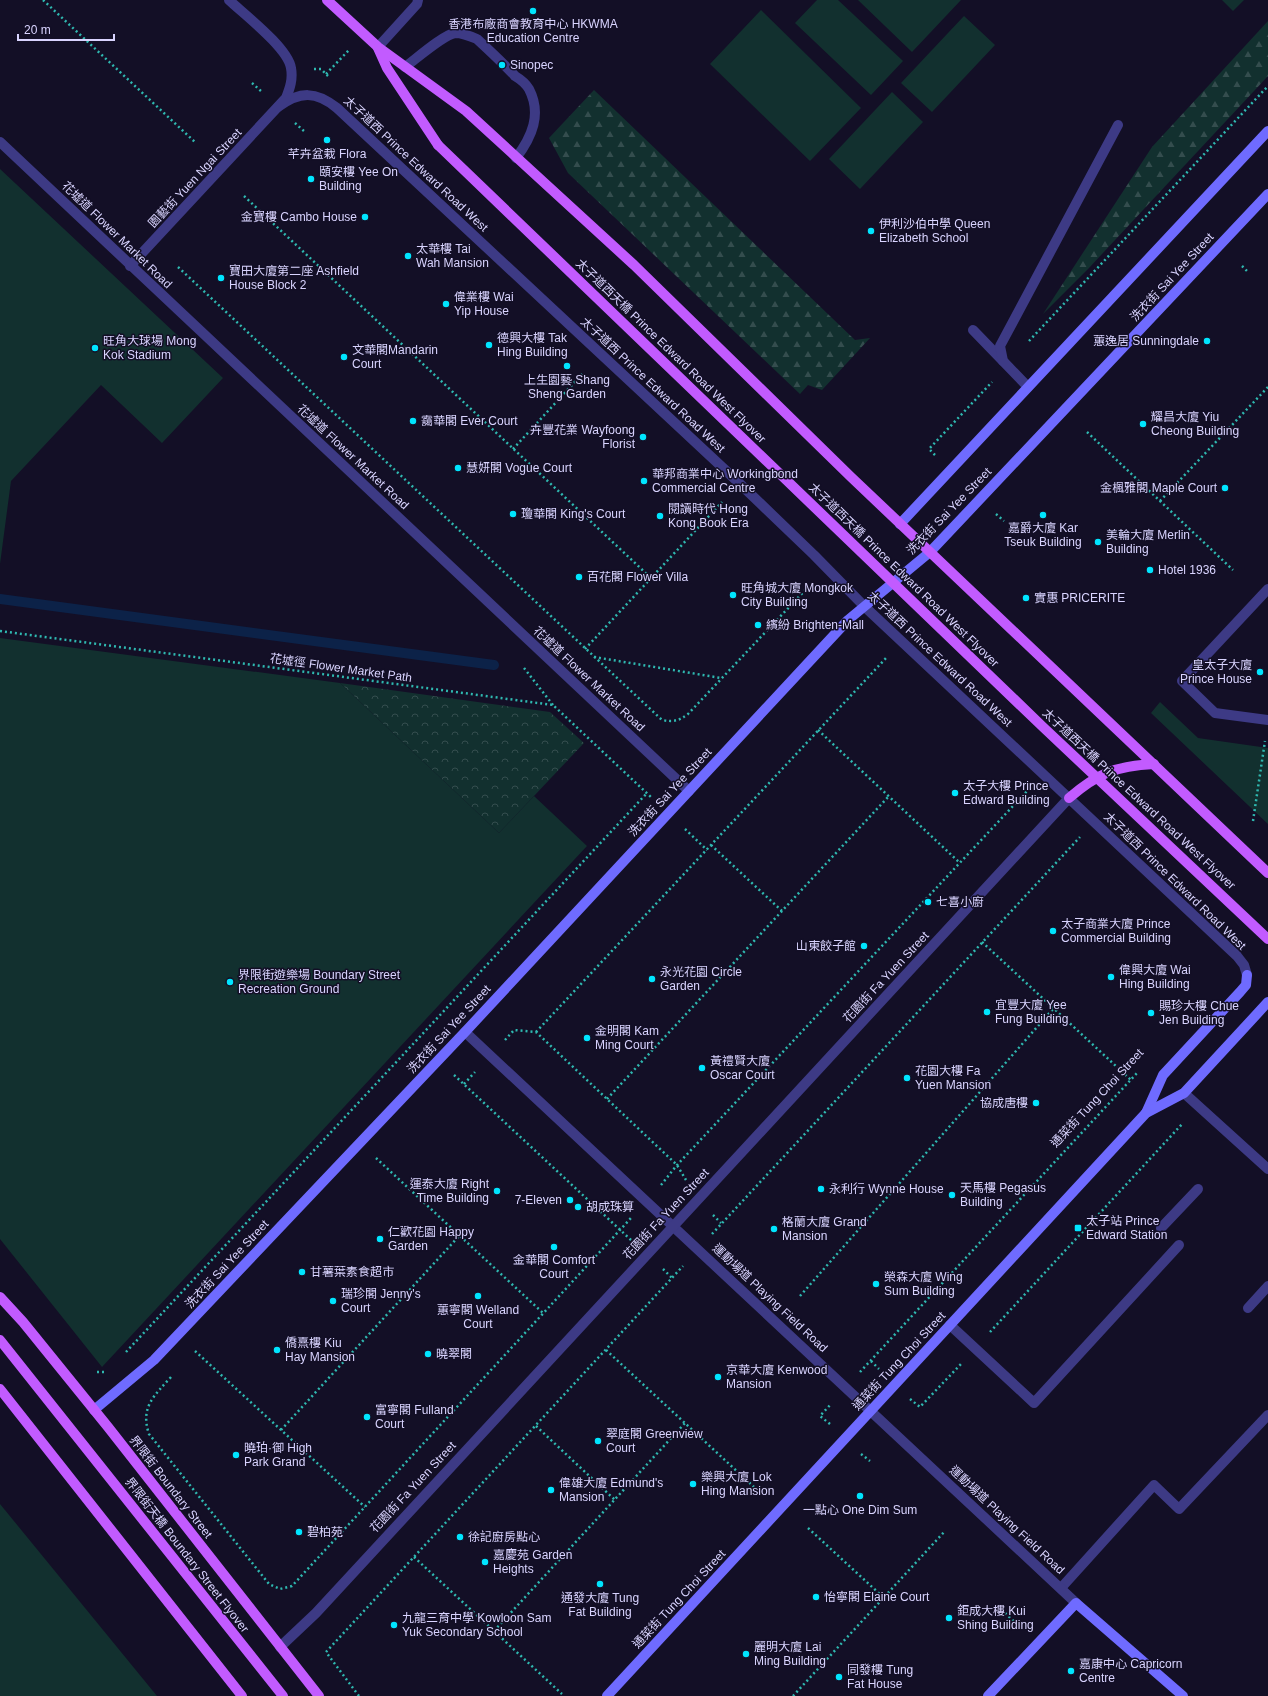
<svg xmlns="http://www.w3.org/2000/svg" width="1268" height="1696" viewBox="0 0 1268 1696" font-family="Helvetica,'Noto Sans TC',sans-serif">
	<defs>
		<pattern id="forest-firs" width="22" height="20" patternUnits="userSpaceOnUse"><rect width="22" height="20" fill="#12302f"/><path d="M5 1l3.5 6h-7zM16 11l3.5 6h-7z" fill="#344d4e"/></pattern>
		<pattern id="park-crowns" width="20" height="18" patternUnits="userSpaceOnUse"><rect width="20" height="18" fill="#12302f"/><path d="M2 6a3 3 0 1 1 6 0M12 15a3 3 0 1 1 6 0" fill="none" stroke="#344d4e"/></pattern>
	</defs>
	<rect width="100%" height="100%" fill="#130f26"/>
	<!-- forest -->
	<g fill="url(#forest-firs)">
		<polygon points="1268,21 1268,76 1088,269 1043,314 1152,147"/>
		<polygon points="594,90 855,340 870,338 822,390 808,385 800,394 568,173 549,138"/>
	</g>
	<!-- park -->
	<polygon fill="url(#park-crowns)" points="340,683 550,712 584,743 499,833"/>
	<!-- garden -->
	<g fill="#12302f">
		<polygon points="817,0 838,0 903,61 871,95 795,23"/>
		<polygon points="858,0 961,0 912,52"/>
		<polygon points="1222,0 1244,0 1233,11"/>
		<polygon points="761,10 861,108 810,161 710,64"/>
		<polygon points="964,16 995,45 932,112 901,83"/>
		<polygon points="892,92 923,122 860,189 829,159"/>
		<polygon points="0,169 223,378 162,443 101,385 11,481 0,564"/>
		<polygon points="0,638 340,683 499,833 534,796 587,846 102,1367 0,1239"/>
		<polygon points="1160,702 1198,738 1268,748 1268,824 1151,713"/>
		<polygon points="0,1504 157,1696 0,1696"/>
	</g>
	<g fill="none" stroke-linecap="round" stroke-linejoin="round">
		<!-- stream -->
		<polyline stroke="#0c2248" stroke-width="10" points="0,599 494,665"/>
		<!-- path -->
		<g stroke="#2fb8b0" stroke-width="2.5" stroke-dasharray="2 3" stroke-linecap="butt">
			<polyline points="43,0 196,143"/>
			<polyline points="314,69 321,69 328,76"/>
			<polyline points="326,74 349,50"/>
			<polyline points="252,83 262,92"/>
			<polyline points="295,123 305,132"/>
			<polyline points="244,196 651,578"/>
			<polyline points="1242,266 1248,272"/>
			<path d="M178 267 662 720C673 722 679 721 688 714L810 585"/>
			<polyline points="1029,341 1268,86"/>
			<polyline points="1087,432 1233,570"/>
			<polyline points="513,449 584,372"/>
			<polyline points="935,455 929,449 992,382"/>
			<polyline points="1160,501 1268,387"/>
			<polyline points="996,514 1004,521"/>
			<polyline points="0,631 553,705 652,798"/>
			<polyline points="585,649 722,502"/>
			<polyline points="594,657 721,678"/>
			<polyline points="524,668 553,705"/>
			<polyline points="818,730 960,863"/>
			<polyline points="1253,821 1265,741"/>
			<polyline points="685,829 707,850"/>
			<polyline points="711,845 782,911"/>
			<polyline points="982,942 1131,1080"/>
			<polyline points="536,1032 887,657"/>
			<polyline points="505,1040 514,1030 536,1032 677,1165 686,1180"/>
			<polyline points="454,1075 631,1240"/>
			<polyline points="464,1084 475,1072"/>
			<polyline points="607,1099 889,796"/>
			<polyline points="376,1158 543,1313"/>
			<polyline points="661,1185 677,1165 1028,790"/>
			<polyline points="713,1215 721,1223"/>
			<polyline points="712,1234 1080,837"/>
			<polyline points="663,1269 672,1278"/>
			<polyline points="800,1296 1053,1009"/>
			<polyline points="990,1332 1183,1123"/>
			<polyline points="606,1350 754,1487"/>
			<polyline points="195,1351 365,1507"/>
			<polyline points="126,1352 647,793"/>
			<polyline points="871,1361 879,1369"/>
			<polyline points="97,1372 104,1372"/>
			<polyline points="860,1372 1138,1072"/>
			<path d="M171 1377C154 1396 140 1407 149 1434L269 1584 280 1589 292 1586 631 1218"/>
			<polyline points="910,1399 920,1407 961,1364"/>
			<polyline points="830,1424 820,1416 831,1404"/>
			<polyline points="536,1426 615,1500"/>
			<polyline points="281,1430 460,1235"/>
			<polyline points="861,1454 870,1461"/>
			<polyline points="808,1528 883,1597"/>
			<polyline points="414,1557 562,1694"/>
			<polyline points="1005,1613 1022,1629"/>
			<polyline points="494,1631 685,1423"/>
			<polyline points="359,1696 326,1652 683,1266"/>
			<polyline points="793,1696 945,1531"/>
		</g>
		<!-- lane -->
		<g stroke="#3d3a85" stroke-width="10">
			<polyline points="378,47 417,4 418,0"/>
			<path d="M405 67C416 59 443 35 455 33 463 33 470 36 477 39 490 51 503 63 515 76 520 79 526 84 529 89 542 114 532 137 516 158"/>
			<polyline points="973,330 1003,361"/>
			<polyline points="1028,387 1003,361 1000,346 1118,125"/>
			<polyline points="1184,1093 1268,1169"/>
			<polyline points="1161,1228 1198,1189"/>
			<polyline points="1248,1308 1268,1286"/>
			<polyline points="950,1325 1034,1403 1179,1245"/>
			<polyline points="1061,1588 1154,1485 1179,1509 1268,1415"/>
		</g>
		<!-- street -->
		<g stroke="#3d3a85" stroke-width="10">
			<path d="M278 107C300 91 316 91 337 108L737 481 814 555 865 607 1237 956 1244 965 1247 975"/>
			<polyline points="0,142 689,791"/>
			<path d="M130 266 286 98C290 88 293 79 291 68 288 48 245 15 229 0"/>
			<polyline points="1268,589 1182,681 1215,713 1268,720"/>
			<polyline points="465,1032 1076,1603"/>
			<polyline points="280,1647 316,1613 1069,798"/>
		</g>
		<!-- secondary -->
		<g stroke="#6f6bff" stroke-width="10">
			<polyline points="900,524 1268,131"/>
			<polyline points="1146,1113 1163,1075 1240,992 1246,985 1247,975"/>
			<polyline points="94,1410 154,1360 465,1032 848,620 930,552 1268,194"/>
			<polyline points="607,1696 1146,1113 1184,1093 1268,1002"/>
			<polyline points="988,1696 1076,1603 1183,1696"/>
		</g>
		<!-- primary -->
		<g stroke="#c25bff" stroke-width="10">
			<polyline points="327,0 378,47 466,111 634,265 851,477 1268,873"/>
			<polyline points="378,48 387,68 438,145"/>
			<path d="M1069 798C1098 773 1116 766 1154 764"/>
			<polyline points="0,1297 23,1322 108,1427 319,1696"/>
			<polyline points="0,1340 283,1696"/>
			<polyline points="0,1389 242,1696"/>
		</g>
		<!-- primary-bridge -->
		<polyline stroke="#c25bff" stroke-width="10" points="438,145 1043,727 1268,939"/>
	</g>
	<!-- markers -->
	<g fill="#00e5ff" stroke="#130f26" stroke-width="1.5">
		<circle cx="533" cy="11" r="4"/>
		<circle cx="502" cy="65" r="4"/>
		<circle cx="327" cy="140" r="4"/>
		<circle cx="311" cy="179" r="4"/>
		<circle cx="365" cy="217" r="4"/>
		<circle cx="871" cy="231" r="4"/>
		<circle cx="408" cy="256" r="4"/>
		<circle cx="221" cy="278" r="4"/>
		<circle cx="446" cy="304" r="4"/>
		<circle cx="1207" cy="341" r="4"/>
		<circle cx="489" cy="345" r="4"/>
		<circle cx="95" cy="348" r="4"/>
		<circle cx="344" cy="357" r="4"/>
		<circle cx="567" cy="366" r="4"/>
		<circle cx="413" cy="421" r="4"/>
		<circle cx="1143" cy="424" r="4"/>
		<circle cx="643" cy="437" r="4"/>
		<circle cx="458" cy="468" r="4"/>
		<circle cx="644" cy="481" r="4"/>
		<circle cx="1225" cy="488" r="4"/>
		<circle cx="513" cy="514" r="4"/>
		<circle cx="1043" cy="515" r="4"/>
		<circle cx="660" cy="516" r="4"/>
		<circle cx="1098" cy="542" r="4"/>
		<circle cx="1150" cy="570" r="4"/>
		<circle cx="579" cy="577" r="4"/>
		<circle cx="733" cy="595" r="4"/>
		<circle cx="1026" cy="598" r="4"/>
		<circle cx="758" cy="625" r="4"/>
		<circle cx="1260" cy="672" r="4"/>
		<circle cx="955" cy="793" r="4"/>
		<circle cx="928" cy="902" r="4"/>
		<circle cx="1053" cy="931" r="4"/>
		<circle cx="864" cy="946" r="4"/>
		<circle cx="1111" cy="977" r="4"/>
		<circle cx="652" cy="979" r="4"/>
		<circle cx="230" cy="982" r="4"/>
		<circle cx="987" cy="1012" r="4"/>
		<circle cx="1151" cy="1013" r="4"/>
		<circle cx="587" cy="1038" r="4"/>
		<circle cx="702" cy="1068" r="4"/>
		<circle cx="907" cy="1078" r="4"/>
		<circle cx="1036" cy="1103" r="4"/>
		<circle cx="821" cy="1189" r="4"/>
		<circle cx="497" cy="1191" r="4"/>
		<circle cx="952" cy="1195" r="4"/>
		<circle cx="570" cy="1200" r="4"/>
		<circle cx="578" cy="1207" r="4"/>
		<rect x="1074" y="1224" width="8" height="8" rx="2"/>
		<circle cx="774" cy="1229" r="4"/>
		<circle cx="380" cy="1239" r="4"/>
		<circle cx="554" cy="1247" r="4"/>
		<circle cx="302" cy="1272" r="4"/>
		<circle cx="876" cy="1284" r="4"/>
		<circle cx="478" cy="1296" r="4"/>
		<circle cx="333" cy="1301" r="4"/>
		<circle cx="277" cy="1350" r="4"/>
		<circle cx="428" cy="1354" r="4"/>
		<circle cx="718" cy="1377" r="4"/>
		<circle cx="367" cy="1417" r="4"/>
		<circle cx="598" cy="1441" r="4"/>
		<circle cx="236" cy="1455" r="4"/>
		<circle cx="693" cy="1484" r="4"/>
		<circle cx="551" cy="1490" r="4"/>
		<circle cx="860" cy="1496" r="4"/>
		<circle cx="299" cy="1532" r="4"/>
		<circle cx="460" cy="1537" r="4"/>
		<circle cx="485" cy="1562" r="4"/>
		<circle cx="600" cy="1584" r="4"/>
		<circle cx="816" cy="1597" r="4"/>
		<circle cx="949" cy="1618" r="4"/>
		<circle cx="394" cy="1625" r="4"/>
		<circle cx="746" cy="1654" r="4"/>
		<circle cx="1071" cy="1671" r="4"/>
		<circle cx="839" cy="1677" r="4"/>
	</g>
	<g text-anchor="middle" dominant-baseline="central" stroke-width="3" stroke-linejoin="round" paint-order="stroke">
		<!-- poi labels -->
		<g font-size="12" fill="#d9d4ff" stroke="#130f26" text-anchor="start">
			<text x="533" y="24" text-anchor="middle">香港布廠商會教育中心 HKWMA<tspan x="533" dy="14">Education Centre</tspan></text>
			<text x="510" y="65">Sinopec</text>
			<text x="327" y="154" text-anchor="middle">芊卉盆栽 Flora</text>
			<text x="319" y="172">頤安樓 Yee On<tspan x="319" dy="14">Building</tspan></text>
			<text x="357" y="217" text-anchor="end">金寶樓 Cambo House</text>
			<text x="879" y="224">伊利沙伯中學 Queen<tspan x="879" dy="14">Elizabeth School</tspan></text>
			<text x="416" y="249">太華樓 Tai<tspan x="416" dy="14">Wah Mansion</tspan></text>
			<text x="229" y="271">寶田大廈第二座 Ashfield<tspan x="229" dy="14">House Block 2</tspan></text>
			<text x="454" y="297">偉業樓 Wai<tspan x="454" dy="14">Yip House</tspan></text>
			<text x="497" y="338">德興大樓 Tak<tspan x="497" dy="14">Hing Building</tspan></text>
			<text x="103" y="341">旺角大球場 Mong<tspan x="103" dy="14">Kok Stadium</tspan></text>
			<text x="1199" y="341" text-anchor="end">蕙逸居 Sunningdale</text>
			<text x="352" y="350">文華閣Mandarin<tspan x="352" dy="14">Court</tspan></text>
			<text x="567" y="380" text-anchor="middle">上生園藝 Shang<tspan x="567" dy="14">Sheng Garden</tspan></text>
			<text x="1151" y="417">耀昌大廈 Yiu<tspan x="1151" dy="14">Cheong Building</tspan></text>
			<text x="421" y="421">靄華閣 Ever Court</text>
			<text x="635" y="430" text-anchor="end">卉豐花業 Wayfoong<tspan x="635" dy="14">Florist</tspan></text>
			<text x="466" y="468">慧妍閣 Vogue Court</text>
			<text x="652" y="474">華邦商業中心 Workingbond<tspan x="652" dy="14">Commercial Centre</tspan></text>
			<text x="1217" y="488" text-anchor="end">金楓雅閣 Maple Court</text>
			<text x="668" y="509">閱讀時代 Hong<tspan x="668" dy="14">Kong Book Era</tspan></text>
			<text x="521" y="514">瓊華閣 King's Court</text>
			<text x="1043" y="528" text-anchor="middle">嘉爵大廈 Kar<tspan x="1043" dy="14">Tseuk Building</tspan></text>
			<text x="1106" y="535">美輪大廈 Merlin<tspan x="1106" dy="14">Building</tspan></text>
			<text x="1158" y="570">Hotel 1936</text>
			<text x="587" y="577">百花閣 Flower Villa</text>
			<text x="741" y="588">旺角城大廈 Mongkok<tspan x="741" dy="14">City Building</tspan></text>
			<text x="1034" y="598">實惠 PRICERITE</text>
			<text x="766" y="625">繽紛 Brighten-Mall</text>
			<text x="1252" y="665" text-anchor="end">皇太子大廈<tspan x="1252" dy="14">Prince House</tspan></text>
			<text x="963" y="786">太子大樓 Prince<tspan x="963" dy="14">Edward Building</tspan></text>
			<text x="936" y="902">七喜小廚</text>
			<text x="1061" y="924">太子商業大廈 Prince<tspan x="1061" dy="14">Commercial Building</tspan></text>
			<text x="856" y="946" text-anchor="end">山東餃子館</text>
			<text x="1119" y="970">偉興大廈 Wai<tspan x="1119" dy="14">Hing Building</tspan></text>
			<text x="660" y="972">永光花園 Circle<tspan x="660" dy="14">Garden</tspan></text>
			<text x="238" y="975">界限街遊樂場 Boundary Street<tspan x="238" dy="14">Recreation Ground</tspan></text>
			<text x="995" y="1005">宜豐大廈 Yee<tspan x="995" dy="14">Fung Building</tspan></text>
			<text x="1159" y="1006">賜珍大樓 Chue<tspan x="1159" dy="14">Jen Building</tspan></text>
			<text x="595" y="1031">金明閣 Kam<tspan x="595" dy="14">Ming Court</tspan></text>
			<text x="710" y="1061">黃禮賢大廈<tspan x="710" dy="14">Oscar Court</tspan></text>
			<text x="915" y="1071">花園大樓 Fa<tspan x="915" dy="14">Yuen Mansion</tspan></text>
			<text x="1028" y="1103" text-anchor="end">協成唐樓</text>
			<text x="489" y="1184" text-anchor="end">運泰大廈 Right<tspan x="489" dy="14">Time Building</tspan></text>
			<text x="960" y="1188">天馬樓 Pegasus<tspan x="960" dy="14">Building</tspan></text>
			<text x="829" y="1189">永利行 Wynne House</text>
			<text x="562" y="1200" text-anchor="end">7-Eleven</text>
			<text x="586" y="1207">胡成珠算</text>
			<text x="1086" y="1221">太子站 Prince<tspan x="1086" dy="14">Edward Station</tspan></text>
			<text x="782" y="1222">格蘭大廈 Grand<tspan x="782" dy="14">Mansion</tspan></text>
			<text x="388" y="1232">仁歡花園 Happy<tspan x="388" dy="14">Garden</tspan></text>
			<text x="554" y="1260" text-anchor="middle">金華閣 Comfort<tspan x="554" dy="14">Court</tspan></text>
			<text x="310" y="1272">甘薯葉素食超市</text>
			<text x="884" y="1277">榮森大廈 Wing<tspan x="884" dy="14">Sum Building</tspan></text>
			<text x="341" y="1294">瑞珍閣 Jenny's<tspan x="341" dy="14">Court</tspan></text>
			<text x="478" y="1310" text-anchor="middle">蕙寧閣 Welland<tspan x="478" dy="14">Court</tspan></text>
			<text x="285" y="1343">僑熹樓 Kiu<tspan x="285" dy="14">Hay Mansion</tspan></text>
			<text x="436" y="1354">曉翠閣</text>
			<text x="726" y="1370">京華大廈 Kenwood<tspan x="726" dy="14">Mansion</tspan></text>
			<text x="375" y="1410">富寧閣 Fulland<tspan x="375" dy="14">Court</tspan></text>
			<text x="606" y="1434">翠庭閣 Greenview<tspan x="606" dy="14">Court</tspan></text>
			<text x="244" y="1448">曉珀·御 High<tspan x="244" dy="14">Park Grand</tspan></text>
			<text x="701" y="1477">樂興大廈 Lok<tspan x="701" dy="14">Hing Mansion</tspan></text>
			<text x="559" y="1483">偉雄大廈 Edmund's<tspan x="559" dy="14">Mansion</tspan></text>
			<text x="860" y="1510" text-anchor="middle">一點心 One Dim Sum</text>
			<text x="307" y="1532">碧柏苑</text>
			<text x="468" y="1537">徐記廚房點心</text>
			<text x="493" y="1555">嘉慶苑 Garden<tspan x="493" dy="14">Heights</tspan></text>
			<text x="824" y="1597">怡寧閣 Elaine Court</text>
			<text x="600" y="1598" text-anchor="middle">通發大廈 Tung<tspan x="600" dy="14">Fat Building</tspan></text>
			<text x="957" y="1611">鉅成大樓 Kui<tspan x="957" dy="14">Shing Building</tspan></text>
			<text x="402" y="1618">九龍三育中學 Kowloon Sam<tspan x="402" dy="14">Yuk Secondary School</tspan></text>
			<text x="754" y="1647">麗明大廈 Lai<tspan x="754" dy="14">Ming Building</tspan></text>
			<text x="1079" y="1664">嘉康中心 Capricorn<tspan x="1079" dy="14">Centre</tspan></text>
			<text x="847" y="1670">同發樓 Tung<tspan x="847" dy="14">Fat House</tspan></text>
		</g>
		<!-- street labels -->
		<g font-size="12" fill="#d9d4ff" stroke="#130f26">
			<text transform="translate(416 164) rotate(43)">太子道西 Prince Edward Road West</text>
			<text transform="translate(195 178) rotate(-47)">園藝街 Yuen Ngai Street</text>
			<text transform="translate(117 235) rotate(44)">花墟道 Flower Market Road</text>
			<text transform="translate(1172 277) rotate(-47)">洗衣街 Sai Yee Street</text>
			<text transform="translate(671 351) rotate(44)">太子道西天橋 Prince Edward Road West Flyover</text>
			<text transform="translate(653 385) rotate(43)">太子道西 Prince Edward Road West</text>
			<text transform="translate(353 457) rotate(43)">花墟道 Flower Market Road</text>
			<text transform="translate(949 511) rotate(-46)">洗衣街 Sai Yee Street</text>
			<text transform="translate(904 575) rotate(44)">太子道西天橋 Prince Edward Road West Flyover</text>
			<text transform="translate(940 659) rotate(43)">太子道西 Prince Edward Road West</text>
			<text transform="translate(341 668) rotate(8)">花墟徑 Flower Market Path</text>
			<text transform="translate(589 679) rotate(43)">花墟道 Flower Market Road</text>
			<text transform="translate(670 792) rotate(-47)">洗衣街 Sai Yee Street</text>
			<text transform="translate(1139 799) rotate(43)">太子道西天橋 Prince Edward Road West Flyover</text>
			<text transform="translate(1175 881) rotate(44)">太子道西 Prince Edward Road West</text>
			<text transform="translate(886 977) rotate(-47)">花園街 Fa Yuen Street</text>
			<text transform="translate(449 1029) rotate(-47)">洗衣街 Sai Yee Street</text>
			<text transform="translate(1097 1098) rotate(-47)">通菜街 Tung Choi Street</text>
			<text transform="translate(666 1214) rotate(-47)">花園街 Fa Yuen Street</text>
			<text transform="translate(227 1264) rotate(-47)">洗衣街 Sai Yee Street</text>
			<text transform="translate(770 1298) rotate(43)">運動場道 Playing Field Road</text>
			<text transform="translate(899 1361) rotate(-47)">通菜街 Tung Choi Street</text>
			<text transform="translate(171 1487) rotate(52)">界限街 Boundary Street</text>
			<text transform="translate(413 1487) rotate(-47)">花園街 Fa Yuen Street</text>
			<text transform="translate(1007 1520) rotate(43)">運動場道 Playing Field Road</text>
			<text transform="translate(187 1555) rotate(52)">界限街天橋 Boundary Street Flyover</text>
			<text transform="translate(679 1599) rotate(-47)">通菜街 Tung Choi Street</text>
		</g>
	</g>
	<!-- scale -->
	<path d="M18 34v6h96v-6" fill="none" stroke="#d9d4ff" stroke-width="2"/>
	<text x="24" y="34" font-size="12" fill="#d9d4ff" stroke="#130f26" stroke-width="3" paint-order="stroke">20 m</text>
</svg>
